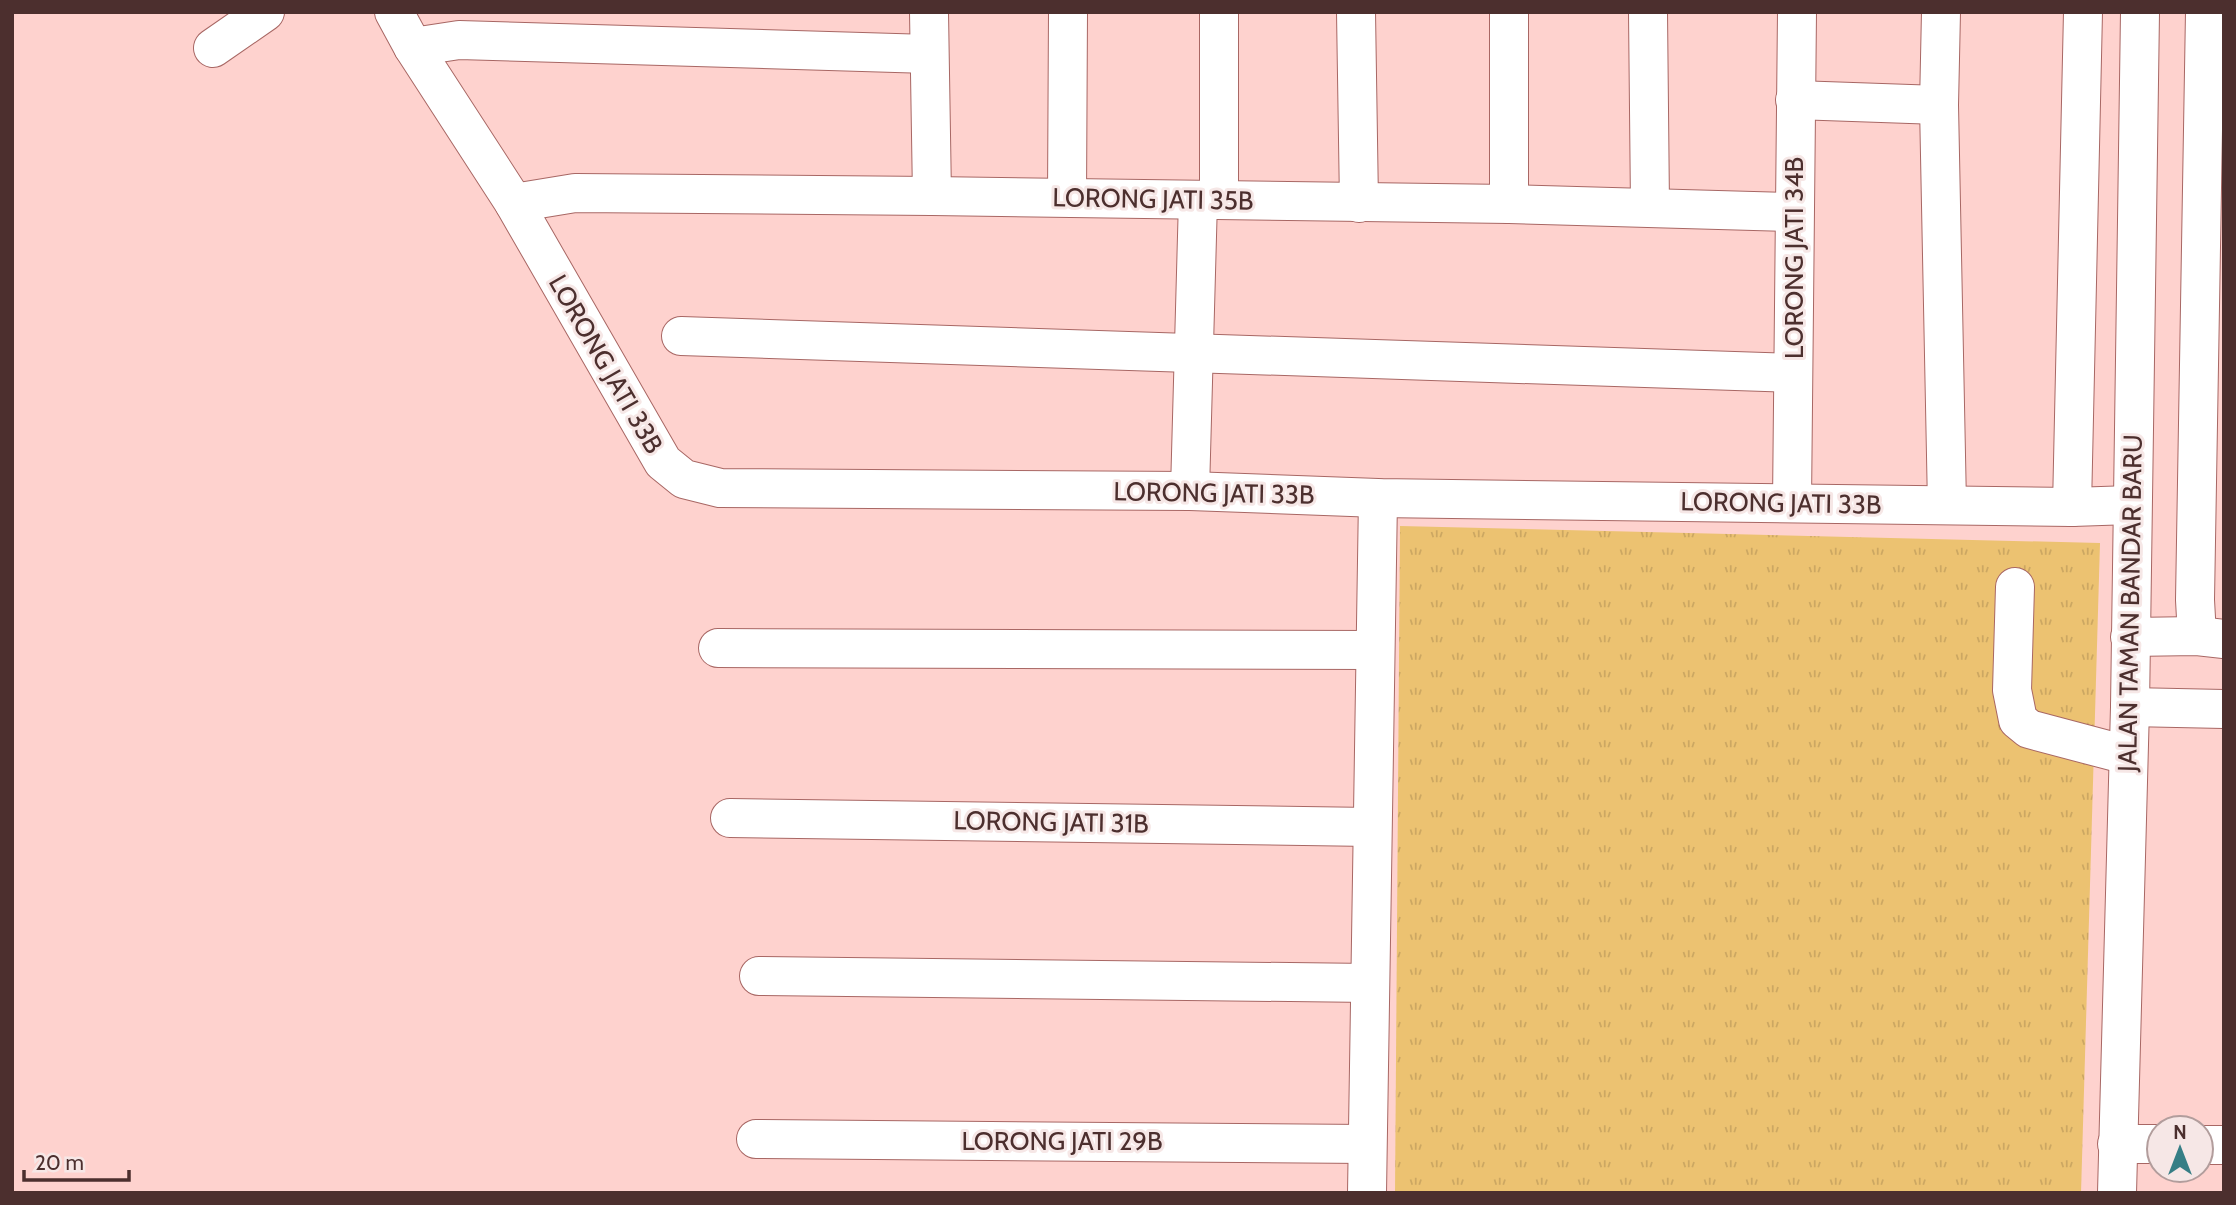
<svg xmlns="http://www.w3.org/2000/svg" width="2236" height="1205" viewBox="0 0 2236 1205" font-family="Cabin,sans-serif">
	<defs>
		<pattern id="park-tufts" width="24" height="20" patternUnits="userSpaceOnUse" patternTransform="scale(1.75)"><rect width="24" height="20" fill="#ecc271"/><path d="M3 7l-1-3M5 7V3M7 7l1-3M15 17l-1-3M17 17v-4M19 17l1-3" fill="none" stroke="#cca762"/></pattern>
	</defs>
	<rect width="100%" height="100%" fill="#fed2ce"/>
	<!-- park -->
	<polygon fill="url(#park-tufts)" points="1400,526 2100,543 2081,1193 1395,1193"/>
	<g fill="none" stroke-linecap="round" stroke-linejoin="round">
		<defs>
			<g id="minor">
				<polyline points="394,12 413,47 514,203 663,462 684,479 720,488 1190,491 1378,498 2072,507 2131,505"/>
				<polyline points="929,12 932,196"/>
				<polyline points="1219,12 1219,200"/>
				<polyline points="1356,12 1359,203"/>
				<polyline points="1509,12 1509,204"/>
				<polyline points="1648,12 1650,207"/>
				<polyline points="1941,12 1939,105 1947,505"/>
				<polyline points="413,47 459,40 929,54"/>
				<polyline points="213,48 265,12"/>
				<polyline points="1795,100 1939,105"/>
				<polyline points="1067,197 1068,12"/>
				<polyline points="514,203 575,193 932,196 1509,204 1793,212"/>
				<polyline points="681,336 1793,373"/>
				<polyline points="1190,491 1198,200"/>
				<polyline points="1792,503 1797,12"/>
				<polyline points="2072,507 2083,12"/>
				<polyline points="2015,587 2012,690 2018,720 2029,729 2127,755"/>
				<polyline points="2197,636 2195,600 2205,12"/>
				<polyline points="2130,637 2197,636 2224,639"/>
				<polyline points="718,648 1374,650"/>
				<polyline points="2130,707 2224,709"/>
				<polyline points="730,818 1371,827"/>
				<polyline points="759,976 1370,983"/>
				<polyline points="756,1139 1367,1144"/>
				<polyline points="2117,1144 2159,1144"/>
				<polyline points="2201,1145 2224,1145"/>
				<polyline points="1367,1193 1378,498"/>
				<polyline points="2117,1193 2130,707 2140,12"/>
			</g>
		</defs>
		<!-- minor casing -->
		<use href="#minor" stroke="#a86764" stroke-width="40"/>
		<!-- minor -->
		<use href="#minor" stroke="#fff" stroke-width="38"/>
	</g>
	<g text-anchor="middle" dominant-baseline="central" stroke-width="6" stroke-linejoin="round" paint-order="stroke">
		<!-- street labels -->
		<g font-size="26" fill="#4c2f2e" stroke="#f6e7e6">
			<text transform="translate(1153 199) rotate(1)">LORONG JATI 35B</text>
			<text transform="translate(1794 258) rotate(-90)">LORONG JATI 34B</text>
			<text transform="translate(606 364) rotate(60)">LORONG JATI 33B</text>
			<text transform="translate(1214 493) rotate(1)">LORONG JATI 33B</text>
			<text transform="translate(1781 503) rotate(1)">LORONG JATI 33B</text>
			<text transform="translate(2130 603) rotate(-89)">JALAN TAMAN BANDAR BARU</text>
			<text transform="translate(1051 822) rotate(1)">LORONG JATI 31B</text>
			<text x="1062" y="1141">LORONG JATI 29B</text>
		</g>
	</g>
	<!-- border -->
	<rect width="2236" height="1205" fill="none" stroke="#4c2f2e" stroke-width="28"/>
	<!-- north arrow -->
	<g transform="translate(2180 1149)"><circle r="33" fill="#f6e7e6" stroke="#b29d9c" stroke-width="2"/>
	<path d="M0-5L12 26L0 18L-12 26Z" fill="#367e85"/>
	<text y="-10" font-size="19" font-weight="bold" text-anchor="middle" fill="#4c2f2e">N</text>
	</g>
	<!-- scale -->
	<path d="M24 1170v10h105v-10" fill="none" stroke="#4c2f2e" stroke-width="3.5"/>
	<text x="35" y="1170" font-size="21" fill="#4c2f2e" stroke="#f6e7e6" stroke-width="5" paint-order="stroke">20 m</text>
</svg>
